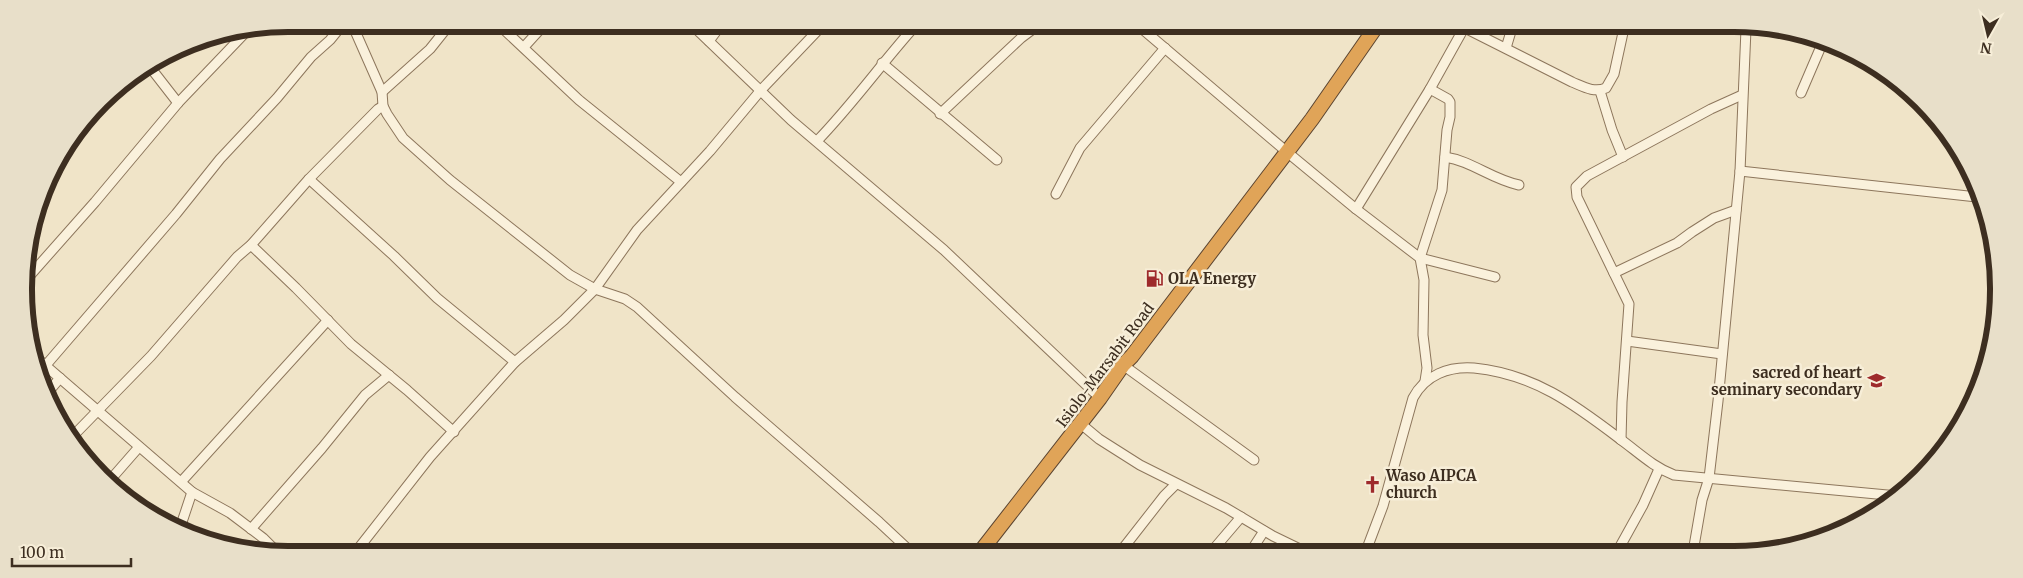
<svg xmlns="http://www.w3.org/2000/svg" width="2023" height="578" viewBox="0 0 2023 578" font-family="Merriweather,serif">
	<rect width="100%" height="100%" fill="#f0e4c8"/>
	<g fill="none" stroke-linecap="round" stroke-linejoin="round">
		<defs>
			<g id="minor">
				<polyline points="352,24 382,92 383,106 387,114 403,138 450,180 570,275 595,289 625,299 637,307 735,397 879,522 909,550"/>
				<polyline points="498,24 579,100 681,182"/>
				<polyline points="692,25 791,120 944,250 1100,398"/>
				<polyline points="1140,27 1287,152 1356,209 1420,258 1495,277"/>
				<path d="M1465 28 1572 82C1584 87 1594 93 1606 88L1614 74 1624 28"/>
				<polyline points="709,41 721,25"/>
				<polyline points="524,47 544,25"/>
				<polyline points="1506,48 1512,28"/>
				<polyline points="882,63 997,160"/>
				<polyline points="150,67 178,103"/>
				<polyline points="1600,91 1612,130 1623,157"/>
				<polyline points="382,92 430,49 450,24"/>
				<polyline points="1801,93 1822,44"/>
				<polyline points="940,114 1021,38 1037,26"/>
				<path d="M817 141C852 105 881 64 915 26"/>
				<path d="M1445 157C1472 161 1491 179 1519 185"/>
				<polyline points="1740,171 1977,197"/>
				<polyline points="309,179 394,256 437,298 515,362"/>
				<polyline points="1056,194 1080,148 1165,48"/>
				<polyline points="1356,209 1430,89 1464,28"/>
				<polyline points="251,245 296,288 351,344 407,390 454,432"/>
				<polyline points="1614,273 1677,243 1692,232 1714,218 1736,210"/>
				<polyline points="25,281 95,202 178,103 245,33"/>
				<polyline points="1627,341 1722,354"/>
				<polyline points="32,354 192,492 230,513 263,538 274,549"/>
				<polyline points="46,365 176,214 220,159 277,98 311,57 330,40 343,24"/>
				<polyline points="1123,365 1254,460"/>
				<polyline points="1425,381 1427,368 1423,335 1424,280 1420,258 1442,190 1447,130 1450,117 1450,102 1448,99 1430,89"/>
				<polyline points="49,391 60,378"/>
				<polyline points="1081,424 1099,439 1140,465 1226,508 1273,536 1304,551"/>
				<polyline points="72,437 151,356 237,257 251,245 309,179 378,109 383,106"/>
				<polyline points="1621,440 1622,402 1629,304 1577,197 1576,187 1587,176 1711,109 1742,95"/>
				<polyline points="111,479 139,447"/>
				<polyline points="181,482 328,320"/>
				<polyline points="180,528 192,492"/>
				<polyline points="251,529 322,448 365,395 389,375"/>
				<polyline points="358,549 430,457 515,362 564,320 595,289 637,230 710,151 761,90 822,26"/>
				<polyline points="1121,551 1164,496 1176,484"/>
				<polyline points="1212,551 1241,517"/>
				<polyline points="1251,551 1264,531"/>
				<path d="M1366 551 1383 506 1413 398C1425 375 1449 366 1474 368 1534 374 1574 404 1620 439 1638 452 1653 467 1674 475L1898 496"/>
				<polyline points="1617,552 1643,505 1659,469"/>
				<polyline points="1693,552 1702,500 1709,478 1718,401 1740,171 1746,29"/>
			</g>
			<polyline id="highway" points="981,551 1100,398 1123,365 1132,356 1312,119 1376,27"/>
		</defs>
		<!-- minor casing -->
		<use href="#minor" stroke="#8d765c" stroke-width="11"/>
		<!-- highway casing -->
		<use href="#highway" stroke="#5b4430" stroke-width="16"/>
		<!-- minor -->
		<use href="#minor" stroke="#faf1dc" stroke-width="9"/>
		<!-- highway -->
		<use href="#highway" stroke="#e0a458" stroke-width="14"/>
	</g>
	<!-- icons -->
	<defs>
		<symbol id="fuel-bare" viewBox="-9 -9 18 18"><path d="M-5.5-6h7V0h2V4h1.3V-2.5L3-4.5l.8-.8L6-3V5H2.5V1h-1V6h-7ZM-4.2-4.7v3.2H.2V-4.7Z" fill="#9e2a2b" stroke="#f7eed8" stroke-width="2.5" paint-order="stroke"/></symbol>
		<symbol id="school-bare" viewBox="-9 -9 18 18"><path d="M0-5L7-2L0 1L-7-2ZM-4 1L0 2.5L4 1V4Q0 6-4 4Z" fill="#9e2a2b" stroke="#f7eed8" stroke-width="2.5" paint-order="stroke"/></symbol>
		<symbol id="church-bare" viewBox="-9 -9 18 18"><path d="M-1.2-6h2.4v3.5h3.3v2.4h-3.3V6h-2.4V-.1h-3.3v-2.4h3.3Z" fill="#9e2a2b" stroke="#f7eed8" stroke-width="2.5" paint-order="stroke"/></symbol>
	</defs>
	<g fill-rule="evenodd">
		<use href="#fuel-bare" x="1142" y="266" width="25" height="25"/>
		<use href="#school-bare" x="1864" y="368" width="25" height="25"/>
		<use href="#church-bare" x="1360" y="472" width="25" height="25"/>
	</g>
	<g text-anchor="middle" dominant-baseline="central" stroke-width="5" stroke-linejoin="round" paint-order="stroke">
		<!-- poi labels -->
		<g font-size="15" font-weight="bold" fill="#3d2e20" stroke="#f7eed8" text-anchor="start">
			<text x="1168" y="278">OLA Energy</text>
			<text x="1862" y="372" text-anchor="end">sacred of heart<tspan x="1862" dy="17">seminary secondary</tspan></text>
			<text x="1386" y="475">Waso AIPCA<tspan x="1386" dy="17">church</tspan></text>
		</g>
		<!-- street labels -->
		<g font-size="15" fill="#3d2e20" stroke="#f7eed8">
			<text transform="translate(1105 365) rotate(-53)">Isiolo-Marsabit Road</text>
		</g>
	</g>
	<!-- crop -->
	<path d="M0 0H2023V578H0ZM288 32H1734A256 256 0 0 1 1990 288V290A256 256 0 0 1 1734 546H288A256 256 0 0 1 32 290V288A256 256 0 0 1 288 32Z" fill="#e8dfc9" fill-rule="evenodd"/>
	<path fill="none" stroke="#3d2e20" stroke-width="6" d="M288 32H1734A256 256 0 0 1 1990 288V290A256 256 0 0 1 1734 546H288A256 256 0 0 1 32 290V288A256 256 0 0 1 288 32Z"/>
	<!-- north arrow -->
	<g transform="translate(1988 35) rotate(188)" stroke="#f7eed8" stroke-width="4" paint-order="stroke">
	<path d="M0-4L9 19L0 12L-9 19Z" fill="#3d2e20"/>
	<text y="-8" font-size="14" font-weight="bold" text-anchor="middle" fill="#3d2e20">N</text>
	</g>
	<!-- scale -->
	<path d="M12 558v8h119v-8" fill="none" stroke="#3d2e20" stroke-width="2.5"/>
	<text x="20" y="558" font-size="15" fill="#3d2e20" stroke="#f7eed8" stroke-width="4" paint-order="stroke">100 m</text>
</svg>
